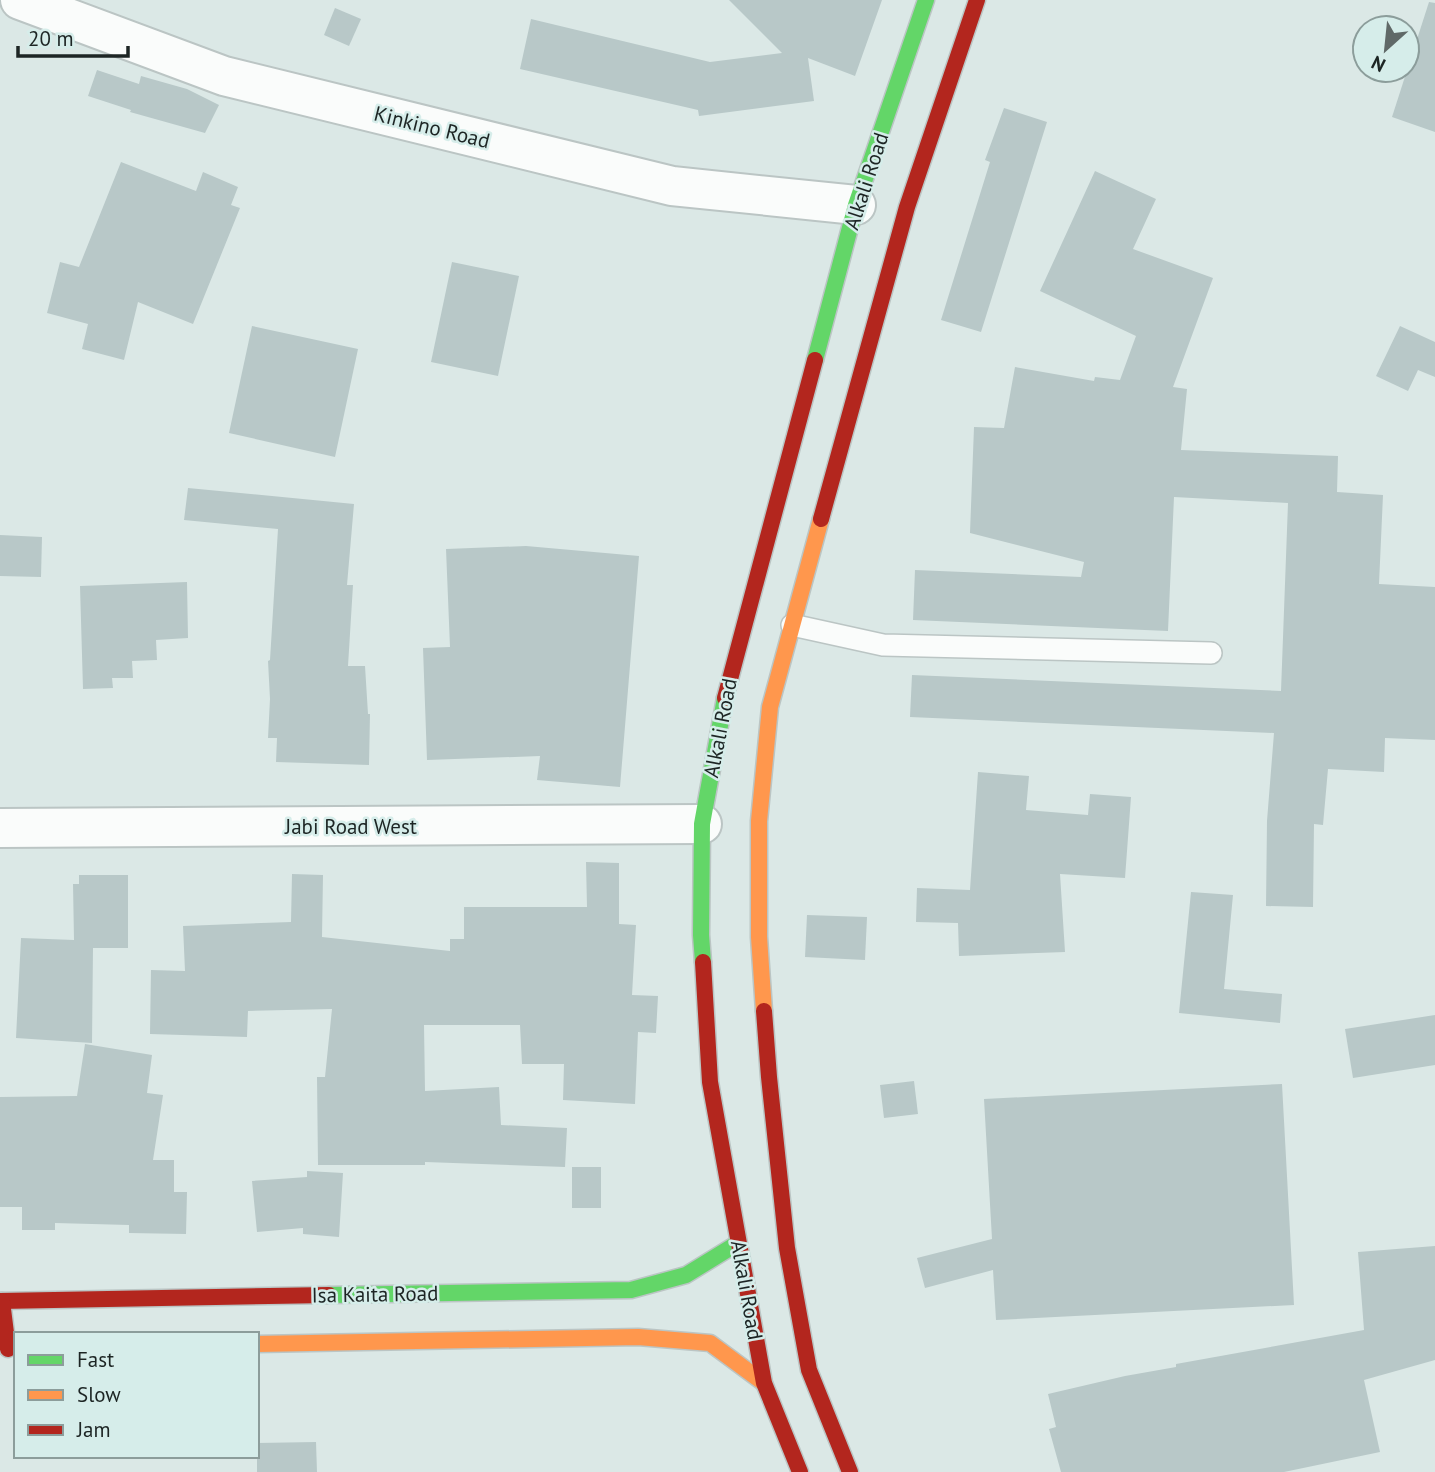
<svg xmlns="http://www.w3.org/2000/svg" width="1435" height="1472" viewBox="0 0 1435 1472" font-family="'PT Sans',sans-serif">
	<rect width="100%" height="100%" fill="#dbe8e6"/>
	<!-- building -->
	<g fill="#b8c8c8">
		<polygon points="729,0 882,0 855,76 808,58 814,101 699,116 698,110 520,69 531,19 710,62 782,53"/>
		<polygon points="1429,2 1435,3 1435,132 1392,117"/>
		<polygon points="335,8 361,19 349,46 324,35"/>
		<polygon points="97,70 139,84 141,76 187,89 219,105 205,133 130,112 131,110 88,96"/>
		<polygon points="1004,108 1047,122 981,332 941,320 990,162 985,160"/>
		<polygon points="121,162 196,191 203,172 238,187 231,205 240,208 193,324 138,302 124,360 82,349 88,324 47,313 60,262 79,267"/>
		<polygon points="1095,171 1156,199 1133,249 1213,278 1173,387 1187,389 1181,450 1338,456 1337,492 1383,495 1379,584 1435,587 1435,740 1385,738 1384,772 1328,769 1323,825 1314,824 1313,907 1266,906 1267,821 1274,733 910,717 912,675 1281,691 1288,503 1174,497 1168,631 913,620 915,570 1081,577 1084,562 970,533 974,427 1004,428 1015,367 1094,381 1095,377 1120,380 1136,336 1040,291"/>
		<polygon points="452,262 519,276 498,376 431,362"/>
		<polygon points="252,326 358,349 335,457 229,433"/>
		<polygon points="1400,326 1435,342 1435,377 1418,370 1408,391 1376,376"/>
		<polygon points="188,488 354,504 347,585 353,585 348,666 365,666 368,714 370,714 369,765 276,762 277,738 268,738 270,699 268,661 270,660 278,529 184,520"/>
		<polygon points="0,535 42,537 41,577 0,576"/>
		<polygon points="526,546 639,556 620,787 537,780 540,756 427,760 423,648 450,647 446,549"/>
		<polygon points="187,582 188,638 156,640 157,660 132,661 133,678 112,678 113,688 83,689 80,586"/>
		<polygon points="978,772 1029,776 1026,810 1088,815 1090,794 1131,797 1125,878 1060,874 1065,952 959,956 958,923 916,922 917,888 970,890"/>
		<polygon points="586,862 619,863 619,924 636,925 632,995 658,996 656,1033 638,1032 635,1104 563,1100 564,1064 522,1064 520,1025 424,1025 425,1091 499,1087 501,1125 567,1128 565,1167 425,1162 425,1165 318,1165 317,1077 325,1077 332,1009 248,1011 247,1037 150,1034 151,970 185,971 183,926 291,922 292,874 323,875 322,937 450,951 450,939 464,939 464,907 587,907"/>
		<polygon points="79,875 128,875 128,948 93,948 92,1043 16,1038 21,938 74,940 73,884 79,884"/>
		<polygon points="1191,892 1233,895 1224,989 1282,994 1280,1023 1179,1013"/>
		<polygon points="807,915 867,917 865,960 805,957"/>
		<polygon points="1435,1015 1435,1065 1353,1078 1345,1029"/>
		<polygon points="85,1044 152,1055 147,1093 163,1095 153,1160 174,1160 174,1192 187,1192 186,1234 129,1233 129,1225 55,1223 55,1230 22,1230 22,1207 0,1207 0,1097 77,1096"/>
		<polygon points="914,1081 918,1114 884,1118 880,1085"/>
		<polygon points="1282,1084 1294,1305 996,1320 993,1270 925,1288 917,1258 992,1239 984,1099"/>
		<rect x="572" y="1167" width="29" height="41"/>
		<polygon points="307,1171 343,1173 339,1237 303,1234 303,1228 257,1232 252,1181 307,1177"/>
		<polygon points="1435,1246 1435,1360 1364,1380 1380,1452 1284,1472 1061,1472 1049,1429 1056,1427 1048,1394 1125,1376 1176,1367 1176,1364 1364,1330 1358,1252"/>
		<polygon points="316,1442 317,1472 257,1472 257,1443"/>
	</g>
	<g fill="none" stroke-linecap="round" stroke-linejoin="round">
		<defs>
			<polyline id="lane" points="792,625 883,645 1211,653"/>
			<g id="street">
				<polyline points="20,0 224,76 672,186 856,205"/>
				<polyline points="0,828 702,824"/>
			</g>
			<g id="fast">
				<polyline points="815,360 856,205 926,0"/>
				<polyline points="703,962 701,935 702,824 725,698"/>
				<polyline points="329,1295 631,1290 686,1275 738,1243"/>
			</g>
			<g id="slow">
				<polyline points="764,1011 759,937 759,821 770,707 821,519"/>
				<polyline points="257,1344 638,1337 710,1343 764,1383"/>
			</g>
			<g id="jam">
				<polyline points="821,519 907,207 977,0"/>
				<polyline points="725,698 815,360"/>
				<polyline points="703,962 710,1082 764,1383 800,1472"/>
				<polyline points="764,1011 769,1077 787,1248 809,1370 850,1472"/>
				<polyline points="0,1301 329,1295"/>
				<polyline points="2,1301 8,1349"/>
			</g>
		</defs>
		<!-- lane casing -->
		<use href="#lane" stroke="#bbc5c4" stroke-width="24"/>
		<!-- street casing -->
		<use href="#street" stroke="#bbc5c4" stroke-width="42"/>
		<!-- fast casing -->
		<use href="#fast" stroke="#bbc5c4" stroke-width="19"/>
		<!-- slow casing -->
		<use href="#slow" stroke="#bbc5c4" stroke-width="19"/>
		<!-- jam casing -->
		<use href="#jam" stroke="#bbc5c4" stroke-width="19"/>
		<!-- lane -->
		<use href="#lane" stroke="#fafcfb" stroke-width="21"/>
		<!-- street -->
		<use href="#street" stroke="#fafcfb" stroke-width="38"/>
		<!-- fast -->
		<use href="#fast" stroke="#63d668" stroke-width="16"/>
		<!-- slow -->
		<use href="#slow" stroke="#ff974d" stroke-width="16"/>
		<!-- jam -->
		<use href="#jam" stroke="#b3261e" stroke-width="16"/>
	</g>
	<g text-anchor="middle" dominant-baseline="central" stroke-width="5" stroke-linejoin="round" paint-order="stroke">
		<!-- street labels -->
		<g font-size="21" fill="#1d2524" stroke="#d6edea">
			<text transform="translate(432 127) rotate(14)">Kinkino Road</text>
			<text transform="translate(866 181) rotate(-72)">Alkali Road</text>
			<text transform="translate(720 728) rotate(-79)">Alkali Road</text>
			<text x="351" y="826">Jabi Road West</text>
			<text transform="translate(747 1290) rotate(80)">Alkali Road</text>
			<text transform="translate(375 1294) rotate(-1)">Isa Kaita Road</text>
		</g>
	</g>
	<!-- legend -->
	<rect x="14" y="1332" width="245" height="126" fill="#d6edea" stroke="#8c9d9b" stroke-width="2"/>
	<rect x="28" y="1355" width="35" height="10" fill="#63d668" stroke="#8c9d9b" stroke-width="2"/>
	<text x="77" y="1367" font-size="21" fill="#1d2524">Fast</text>
	<rect x="28" y="1390" width="35" height="10" fill="#ff974d" stroke="#8c9d9b" stroke-width="2"/>
	<text x="77" y="1402" font-size="21" fill="#1d2524">Slow</text>
	<rect x="28" y="1425" width="35" height="10" fill="#b3261e" stroke="#8c9d9b" stroke-width="2"/>
	<text x="77" y="1437" font-size="21" fill="#1d2524">Jam</text>
	<!-- north arrow -->
	<g transform="translate(1386 49) rotate(207)"><circle r="33" fill="#d6edea" stroke="#8c9d9b" stroke-width="2"/>
	<path d="M0-5L12 26L0 18L-12 26Z" fill="#606968"/>
	<text y="-10" font-size="19" font-weight="bold" text-anchor="middle" fill="#1d2524">N</text>
	</g>
	<!-- scale -->
	<path d="M18 46v10h110v-10" fill="none" stroke="#1d2524" stroke-width="3.5"/>
	<text x="28" y="46" font-size="21" fill="#1d2524" stroke="#d6edea" stroke-width="5" paint-order="stroke">20 m</text>
</svg>
